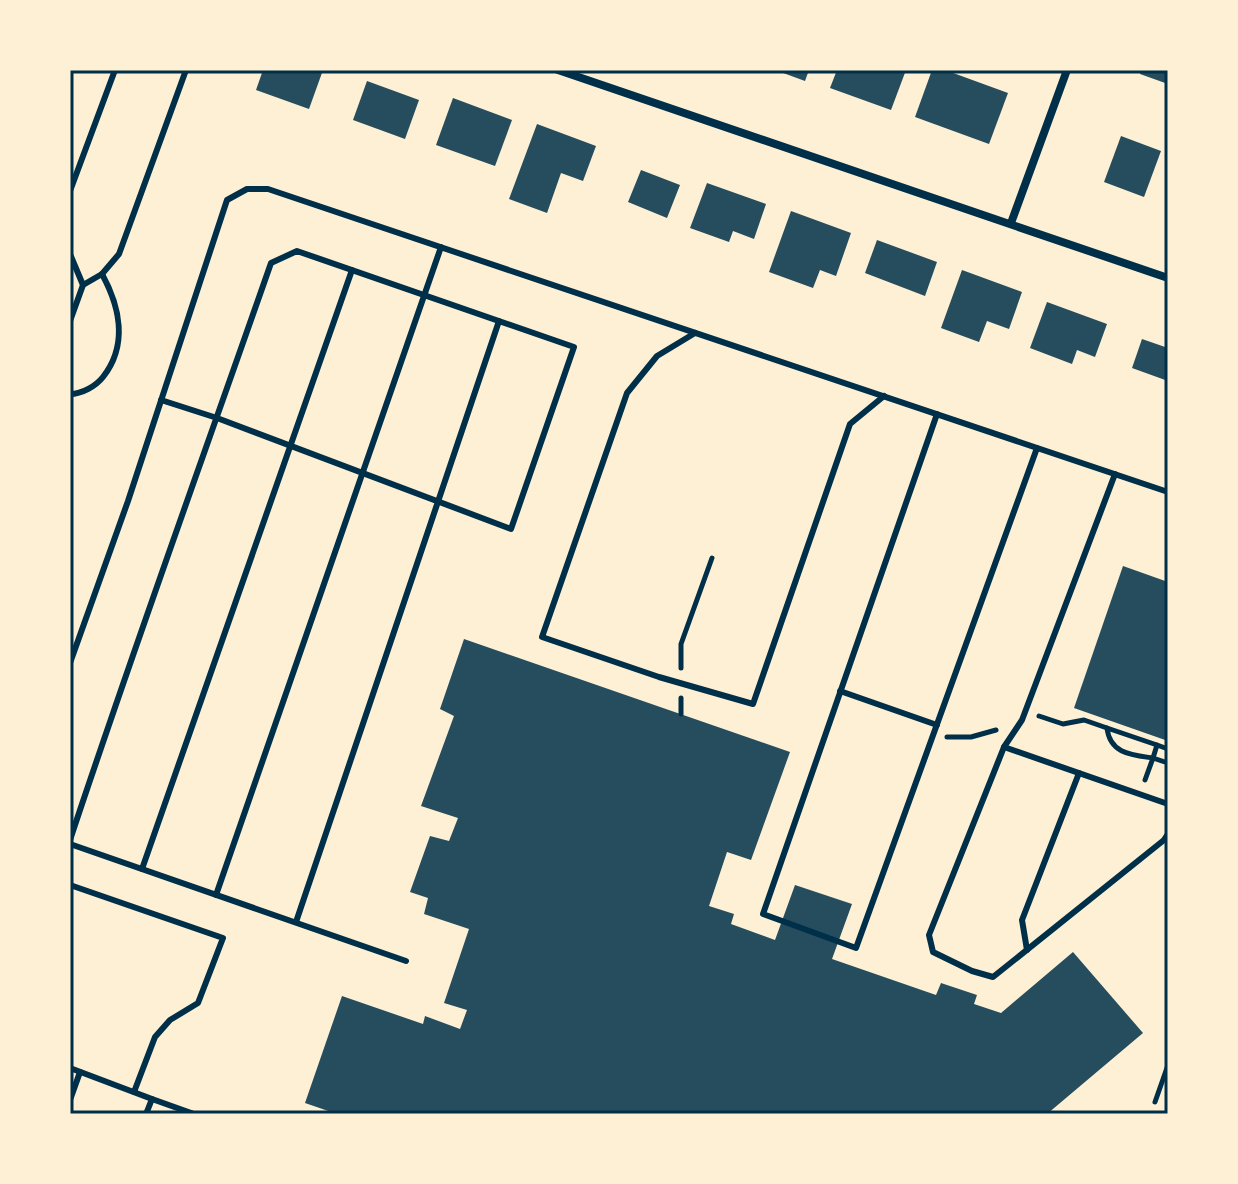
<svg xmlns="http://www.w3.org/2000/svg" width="1238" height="1184" viewBox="0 0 1238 1184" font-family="Cabin,sans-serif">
	<rect width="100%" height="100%" fill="#fdf0d5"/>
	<!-- building -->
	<g fill="#264d5e">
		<polygon points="263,70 323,70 309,109 256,90"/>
		<polygon points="775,70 809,70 805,81"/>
		<polygon points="837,70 906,70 891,110 830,88"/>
		<polygon points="932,70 945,70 1008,93 989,144 915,117"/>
		<polygon points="1141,70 1168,70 1168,84 1140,74"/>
		<polygon points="367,81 419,100 405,139 353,120"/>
		<polygon points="453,98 512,120 495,166 436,145"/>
		<polygon points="537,124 596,146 583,181 561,173 547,213 509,199"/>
		<polygon points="1121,136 1161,151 1144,197 1104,182"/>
		<polygon points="641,170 680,185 667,218 628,202"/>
		<polygon points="707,183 766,204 754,239 733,231 729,242 690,228"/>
		<polygon points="791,211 851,233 836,276 820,270 813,288 769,272"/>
		<polygon points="877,240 937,262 925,296 865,273"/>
		<polygon points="962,270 1022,292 1009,329 987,321 979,342 941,328"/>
		<polygon points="1047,302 1107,324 1095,357 1077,350 1072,364 1030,348"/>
		<polygon points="1142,339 1168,348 1168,381 1132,368"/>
		<polygon points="1123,566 1168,582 1168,741 1074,708"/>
		<polygon points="464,639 790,752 751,860 727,852 709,906 734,914 731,924 775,940 795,885 852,904 832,959 936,995 941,983 977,995 974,1004 1001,1013 1073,952 1143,1033 1047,1114 337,1114 305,1103 342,996 423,1024 425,1016 460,1029 467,1010 444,1003 469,929 424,914 428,898 410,892 430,836 449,841 458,818 421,806 454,716 440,709"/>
	</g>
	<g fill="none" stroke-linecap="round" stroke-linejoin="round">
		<!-- path -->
		<g stroke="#003049" stroke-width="5">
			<polyline points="681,668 681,644 712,558"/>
			<polyline points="681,698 681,714"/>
			<polyline points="1039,716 1063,724 1084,720 1107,728"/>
			<path d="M1107 728 1157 745 1153 758C1132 755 1110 754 1107 728Z"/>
			<polyline points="947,737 971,737 996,730"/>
			<polyline points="1157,745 1168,749"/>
			<polyline points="1145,780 1153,758 1168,763"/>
			<polyline points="1155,1102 1168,1065"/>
		</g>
		<!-- service -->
		<g stroke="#003049" stroke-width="6">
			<polyline points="70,191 115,70"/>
			<polyline points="70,254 83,285"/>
			<polyline points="70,321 83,285 102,274 119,254 186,70"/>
			<polyline points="695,333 657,356 627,393 542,637 659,677 753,704 850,424 884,396"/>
			<path d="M70 394C82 394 96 386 103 377 128 345 120 307 102 274"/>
			<polyline points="937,414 763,914 856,948 1037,448"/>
			<polyline points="1115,474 1022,720 1004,747 929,935 933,952 972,971 993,977 1164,840 1168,834"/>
			<polyline points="1168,582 1168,581"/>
			<polyline points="70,663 128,501 227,200 247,189 268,189 1168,492"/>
			<polyline points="840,691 937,725"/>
			<polyline points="1004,747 1168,804"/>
			<path d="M70 840C134 647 204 455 271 263L297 251 574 347 511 529 217 418 161 400"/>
			<polyline points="70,844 406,961"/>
			<polyline points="142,869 352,270"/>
			<polyline points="70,885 223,938 198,1003 170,1020 155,1037 134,1092"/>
			<polyline points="216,895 441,247"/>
			<polyline points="296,922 499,321"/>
			<polyline points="1027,950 1022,920 1079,773"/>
			<polyline points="70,1068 152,1099"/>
			<polyline points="70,1100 80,1072"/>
			<polyline points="146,1114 152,1099 194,1114"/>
			<polyline points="1167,1114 1168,1112"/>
		</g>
		<!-- minor -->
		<g stroke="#003049" stroke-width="8">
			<polyline points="558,70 1168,278"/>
			<polyline points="1011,223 1067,70"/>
		</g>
	</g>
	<!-- border -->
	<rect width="1238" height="1184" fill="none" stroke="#fdf0d5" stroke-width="144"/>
	<rect x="72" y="72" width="1094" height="1040" fill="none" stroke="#003049" stroke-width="3"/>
</svg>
